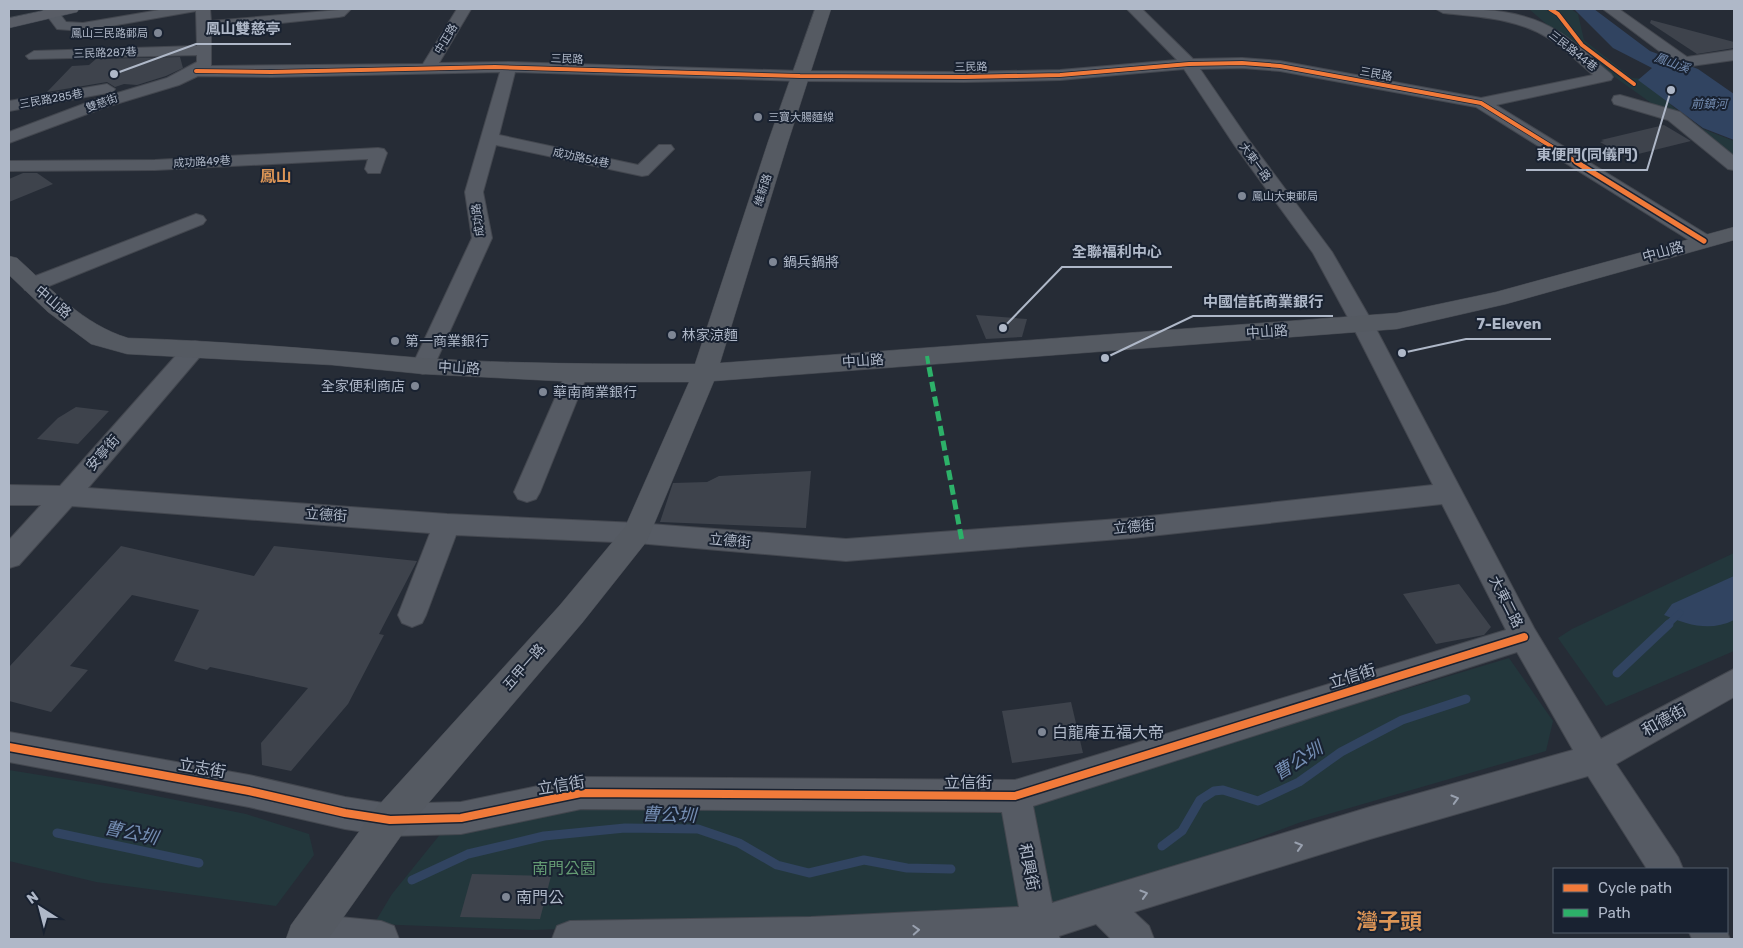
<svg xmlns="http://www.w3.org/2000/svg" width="1743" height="948" viewBox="0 0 1743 948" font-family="Rubik,'Noto Sans TC',sans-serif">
	<rect width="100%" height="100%" fill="#262c36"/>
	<!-- green -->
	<g fill="#23373c">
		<polygon points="1529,9 1571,9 1578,14 1584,40 1632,78 1648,79 1673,107 1703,129 1734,141 1734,162 1574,48"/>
		<polygon points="1734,553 1734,651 1606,706 1558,638 1572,629"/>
		<polygon points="1509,658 1553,721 1546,751 1301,822 1077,906 872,918 532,930 374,924 392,894 446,827 558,808 1005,810"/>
		<polygon points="9,770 101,785 246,814 309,834 314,855 276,906 96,882 9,861"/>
	</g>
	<!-- water -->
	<g fill="#314461">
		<polygon points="1574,9 1594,9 1650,51 1698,69 1734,94 1734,140 1703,128 1638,80 1652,68 1613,48"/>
		<path d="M1734 576V620C1710 632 1688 625 1664 615L1672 604Z"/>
	</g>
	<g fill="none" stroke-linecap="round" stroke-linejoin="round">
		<!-- stream-far1 -->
		<polyline stroke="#314461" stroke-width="7" points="1667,625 1680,613"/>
		<!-- stream -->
		<g stroke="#314461" stroke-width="9">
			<polyline points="1617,673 1669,624"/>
			<polyline points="57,833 199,863"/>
			<polyline points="1162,846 1182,831 1200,800 1214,791 1223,790 1258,801 1299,782 1341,752 1402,720 1466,699"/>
			<polyline points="412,880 468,854 544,836 625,828 698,829 739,843 777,865 809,873 864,860 907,868 951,869"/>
		</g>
	</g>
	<!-- building -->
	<g fill="#3e434c">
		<polygon points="1651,20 1734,42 1734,48 1697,54 1650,23"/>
		<polygon points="180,57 183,68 166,76 137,85 124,84 115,87 107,82 47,92 72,66 89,65 96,59"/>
		<polygon points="1664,125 1691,141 1626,157 1600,142 1604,141 1601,140"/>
		<polygon points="23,173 37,173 53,184 9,202 9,179"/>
		<polygon points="976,315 1027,319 1022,337 986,339"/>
		<polygon points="76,407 109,411 78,444 37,439 58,418"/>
		<polygon points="811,471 806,528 660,522 673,483 707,482 719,476"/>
		<polygon points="121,546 254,576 274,546 417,561 379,634 384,635 348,704 291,771 262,765 261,743 308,688 210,667 207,670 174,661 199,610 132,595 70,666 88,670 51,712 9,701 9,667"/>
		<polygon points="1459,584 1491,627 1484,635 1436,644 1403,594"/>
		<polygon points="1071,702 1083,753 1012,763 1002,711"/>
		<polygon points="472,874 551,876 540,919 460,917"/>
	</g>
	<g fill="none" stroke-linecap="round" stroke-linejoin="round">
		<defs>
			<g id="street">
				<path d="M42 9H56L66 22 83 23 165 9H210L211 21 351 9 344 16 339 17 211 30V66L423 64 457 9H471L439 63 509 62 800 71 964 72 1060 70 1177 60 1127 9H1142L1193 59 1242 58 1280 61 1481 98 1593 75C1578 62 1564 48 1548 38 1516 18 1479 17 1443 13L1436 9C1479 9 1522 8 1559 32 1578 44 1594 60 1611 74L1613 77 1611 80 1496 105 1711 237 1714 241 1711 245H1697L1476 107 1280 71 1242 68 1200 69 1248 139 1332 252 1374 325 1534 628 1601 739 1734 669V697L1616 764 1678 857 1683 869H1647L1588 776 1370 839 1134 912 1149 926 1154 939H1111L1096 924 1059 936 1060 939H552L557 926 570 921 811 917 1019 907 1002 812 581 809 461 834 390 836 345 829 249 807 9 762V732L249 775 345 797 390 804 461 802 581 777 1015 780 1506 630 1442 504 1132 538 846 561 637 543 456 535 426 615 422 623 412 627 402 623 398 615 430 533 72 506 19 565 9 568V540L41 505H9V485L60 486 187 343 195 341 203 343 206 348 203 353 88 488 447 514 637 523 846 539 1132 518 1433 485 1352 325 1313 253 1235 146 1184 69 1060 80 964 82 800 81 515 72 499 135 638 165 659 145H671L674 149 648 175 642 176 496 145 483 192 492 238 434 366 431 371 423 374 415 371 412 366 472 238 465 192 500 72 271 77 198 76 179 85 106 107 9 143V132L94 100 167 78 197 62V55L29 59 26 56 34 51 197 46 196 11 83 31 57 29ZM1517 652 1573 750 1370 807 1052 903 1033 806Z"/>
				<polygon points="1603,9 1619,9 1687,57 1734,50 1734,60 1684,67 1678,65"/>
				<polygon points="107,84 115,89 113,92 9,111 9,101"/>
				<polygon points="1620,95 1680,112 1734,156 1734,170 1728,169 1668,120 1614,104 1612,100 1614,96"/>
				<polygon points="378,148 384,149 387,153 380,173 368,173 365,169 368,159 155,170 9,171 9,161 155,160"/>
				<polygon points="196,214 203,216 206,220 203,224 39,290 32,291 25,290 22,285 25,280"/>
				<polygon points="577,365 585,367 588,373 540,492 536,499 527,502 518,499 514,492 566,373 569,367"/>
				<polygon points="309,914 381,921 394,926 399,939 294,939 291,932 296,919"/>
				<polygon points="1689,932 1727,932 1730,939 1692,939"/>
			</g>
			<path id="secondary" d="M815 9H831L788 142 720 363 1397 313 1496 292 1734 227V240L1506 304 1397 329 714 381 647 541 582 623 403 833 328 939H286L291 925 377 807 560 605 625 527 689 382H577L423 374 332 365 127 354 91 344 48 312 9 275V256L17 258C50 288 84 325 128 338 226 341 324 350 422 358 513 364 604 364 695 364L768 142Z"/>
			<polygon id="primary" points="51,9 79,9 77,12 9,28 9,18"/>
		</defs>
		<!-- street casing -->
		<use href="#street" stroke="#43474f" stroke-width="2"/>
		<!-- secondary casing -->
		<use href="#secondary" stroke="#43474f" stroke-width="1"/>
		<!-- primary casing -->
		<use href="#primary" stroke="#434952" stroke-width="1"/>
		<!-- street -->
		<use href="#street" fill="#565b64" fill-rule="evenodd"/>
		<!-- secondary -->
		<use href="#secondary" fill="#555a62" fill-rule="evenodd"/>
		<!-- primary -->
		<use href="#primary" fill="#595d66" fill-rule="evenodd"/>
		<!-- quiet-far1 -->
		<polyline stroke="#2db169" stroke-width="4" stroke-dasharray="8 4" stroke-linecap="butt" points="927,356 929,368"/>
		<!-- quiet -->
		<polyline stroke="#2db169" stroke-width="5" stroke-dasharray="10 5" stroke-linecap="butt" points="929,367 962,541"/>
		<defs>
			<g id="cycleway-far2">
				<polyline points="1550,9 1558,14 1582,45 1634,84"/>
				<polyline points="196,71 271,72 495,67 800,76 964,77 1060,75 1189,64 1242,63 1280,66 1481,103 1578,163"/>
			</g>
			<polyline id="cycleway-far1" points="1576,162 1704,241"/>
			<polyline id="cycleway" points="9,747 249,791 345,813 390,820 461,818 581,793 1015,796 1524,637"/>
		</defs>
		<!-- cycleway-far2 casing -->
		<use href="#cycleway-far2" stroke="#192231" stroke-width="5.5"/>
		<!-- cycleway-far1 casing -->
		<use href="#cycleway-far1" stroke="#192231" stroke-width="8"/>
		<!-- cycleway casing -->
		<use href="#cycleway" stroke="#192231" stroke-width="11"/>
		<!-- cycleway-far2 -->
		<use href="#cycleway-far2" stroke="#f17a3a" stroke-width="4"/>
		<!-- cycleway-far1 -->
		<use href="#cycleway-far1" stroke="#f17a3a" stroke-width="5"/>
		<!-- cycleway -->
		<use href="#cycleway" stroke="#f17a3a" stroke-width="8"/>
	</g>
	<!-- one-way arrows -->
	<defs><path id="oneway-chevron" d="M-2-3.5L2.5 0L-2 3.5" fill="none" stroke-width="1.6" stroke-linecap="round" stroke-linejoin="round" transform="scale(1.25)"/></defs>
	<g stroke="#99a1af">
		<use href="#oneway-chevron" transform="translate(1455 799) rotate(-16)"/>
		<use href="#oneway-chevron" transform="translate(1299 846) rotate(-17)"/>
		<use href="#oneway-chevron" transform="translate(1144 894) rotate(-17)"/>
		<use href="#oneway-chevron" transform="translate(916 930) rotate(-3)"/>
	</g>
	<!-- markers -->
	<g fill="#7f8795" stroke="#192231" stroke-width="2">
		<circle cx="158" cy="33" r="5"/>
		<circle cx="758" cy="117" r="5"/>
		<circle cx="1242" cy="196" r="5"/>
		<circle cx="773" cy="262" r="5"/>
		<circle cx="672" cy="335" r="5"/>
		<circle cx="395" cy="341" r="5"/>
		<circle cx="415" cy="386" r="5"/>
		<circle cx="543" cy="392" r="5"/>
		<circle cx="1042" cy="732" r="5"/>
		<circle cx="506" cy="897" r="5"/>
	</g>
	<g text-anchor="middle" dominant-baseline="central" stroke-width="4" stroke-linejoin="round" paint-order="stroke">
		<!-- far-poi labels -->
		<g font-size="11" fill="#afb8c8" stroke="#192231" text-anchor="start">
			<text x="148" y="33" text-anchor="end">鳳山三民路郵局</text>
			<text x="768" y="117">三寶大腸麵線</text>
			<text x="1252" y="196">鳳山大東郵局</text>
		</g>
		<!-- far-street labels -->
		<g font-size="11" fill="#afb8c8" stroke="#192231">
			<text transform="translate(446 39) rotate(-59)">中正路</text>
			<text transform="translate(1573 51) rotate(38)">三民路44巷</text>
			<text transform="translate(105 53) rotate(-2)">三民路287巷</text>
			<text transform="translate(567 59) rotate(2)">三民路</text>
			<text transform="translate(971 67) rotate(-1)">三民路</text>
			<text transform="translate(1376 74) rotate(10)">三民路</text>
			<text transform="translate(51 99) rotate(-10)">三民路285巷</text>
			<text transform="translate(102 103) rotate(-20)">雙慈街</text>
			<text transform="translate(581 158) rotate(12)">成功路54巷</text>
			<text transform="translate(202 162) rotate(-3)">成功路49巷</text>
			<text transform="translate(1255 162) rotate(54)">大東一路</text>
			<text transform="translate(763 190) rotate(-72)">維新路</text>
			<text transform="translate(478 220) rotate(-97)">成功路</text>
		</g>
		<!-- far-water labels -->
		<g font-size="12" font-style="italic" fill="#748db2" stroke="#192231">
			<text transform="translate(1672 63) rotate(20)">鳳山溪</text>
			<text x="1709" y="104">前鎮河</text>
		</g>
		<!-- street labels -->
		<g font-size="14" fill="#afb8c8" stroke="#192231">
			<text transform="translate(1663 252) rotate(-16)">中山路</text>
			<text transform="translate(53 302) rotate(40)">中山路</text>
			<text transform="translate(1267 332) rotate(-4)">中山路</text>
			<text transform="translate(863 361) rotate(-4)">中山路</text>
			<text transform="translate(459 368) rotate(3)">中山路</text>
			<text transform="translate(103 453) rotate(-49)">安寧街</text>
			<text transform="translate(326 515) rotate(4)">立德街</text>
			<text transform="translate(1134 527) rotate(-5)">立德街</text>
			<text transform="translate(730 541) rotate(5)">立德街</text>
			<text transform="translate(1506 602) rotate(63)">大東二路</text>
			<text transform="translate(524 667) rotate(-49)">五甲一路</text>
		</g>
		<!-- poi labels -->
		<g font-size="14" fill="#afb8c8" stroke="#192231" text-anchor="start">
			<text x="783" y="262">鍋兵鍋將</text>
			<text x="682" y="335">林家涼麵</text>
			<text x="405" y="341">第一商業銀行</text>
			<text x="405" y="386" text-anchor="end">全家便利商店</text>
			<text x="553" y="392">華南商業銀行</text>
		</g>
		<!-- far-district labels -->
		<g font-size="16" font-weight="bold" fill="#dc9556" stroke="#192231">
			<text x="276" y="176">鳳山</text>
		</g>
		<!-- near-street labels -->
		<g font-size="16" fill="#afb8c8" stroke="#192231">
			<text transform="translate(1352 676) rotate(-17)">立信街</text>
			<text transform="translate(1664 720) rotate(-29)">和德街</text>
			<text transform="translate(202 768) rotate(10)">立志街</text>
			<text x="968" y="782">立信街</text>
			<text transform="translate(561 785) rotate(-9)">立信街</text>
			<text transform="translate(1029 867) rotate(79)">和興街</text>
		</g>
		<!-- near-poi labels -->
		<g font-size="16" fill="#afb8c8" stroke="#192231" text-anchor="start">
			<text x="1052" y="732">白龍庵五福大帝</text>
			<text x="516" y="897">南門公</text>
		</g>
		<!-- near-park labels -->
		<g font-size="16" fill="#649b73" stroke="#192231">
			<text x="564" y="868">南門公園</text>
		</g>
		<!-- near-water labels -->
		<g font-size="18" font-style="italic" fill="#748db2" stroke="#192231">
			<text transform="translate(1298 761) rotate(-32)">曹公圳</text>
			<text transform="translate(669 815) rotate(2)">曹公圳</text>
			<text transform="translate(131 833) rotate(12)">曹公圳</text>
		</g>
		<!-- near-district labels -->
		<g font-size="22" font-weight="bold" fill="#dc9556" stroke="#192231">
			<text x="1389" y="921">灣子頭</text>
		</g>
	</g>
	<!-- callouts -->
	<path fill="none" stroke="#afb8c8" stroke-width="2" d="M114 74L196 44H291M1671 90L1647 170H1526M1003 328L1062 267H1172M1105 358L1193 316H1333M1402 353L1466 339H1551"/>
	<g fill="#afb8c8" stroke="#192231" stroke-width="2">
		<circle cx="114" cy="74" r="5"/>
		<circle cx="1671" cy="90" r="5"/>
		<circle cx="1003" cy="328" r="5"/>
		<circle cx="1105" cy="358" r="5"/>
		<circle cx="1402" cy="353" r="5"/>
	</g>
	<g font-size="15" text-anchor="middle" font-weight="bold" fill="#afb8c8" stroke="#192231" stroke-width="4" stroke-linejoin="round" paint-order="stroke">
		<text x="243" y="34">鳳山雙慈亭</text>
		<text x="1587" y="160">東便門(同儀門)</text>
		<text x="1117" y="257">全聯福利中心</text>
		<text x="1263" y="307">中國信託商業銀行</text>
		<text x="1509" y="329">7-Eleven</text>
	</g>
	<!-- border -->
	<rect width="1743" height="948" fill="none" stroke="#afb8c8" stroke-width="20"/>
	<!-- legend -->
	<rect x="1553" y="868" width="175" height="65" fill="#192231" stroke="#555e6d"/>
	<rect x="1563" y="884" width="25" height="8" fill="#f17a3a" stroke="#555e6d"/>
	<text x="1598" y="893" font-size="15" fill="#afb8c8">Cycle path</text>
	<rect x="1563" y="909" width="25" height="8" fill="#2db169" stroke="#555e6d"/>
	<text x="1598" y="918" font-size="15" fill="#afb8c8">Path</text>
	<!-- north arrow -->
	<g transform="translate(40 908) rotate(324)" stroke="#192231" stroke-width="4" paint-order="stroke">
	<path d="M0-4L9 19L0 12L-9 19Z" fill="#afb8c8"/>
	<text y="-8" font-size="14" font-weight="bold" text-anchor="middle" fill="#afb8c8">N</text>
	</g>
</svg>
